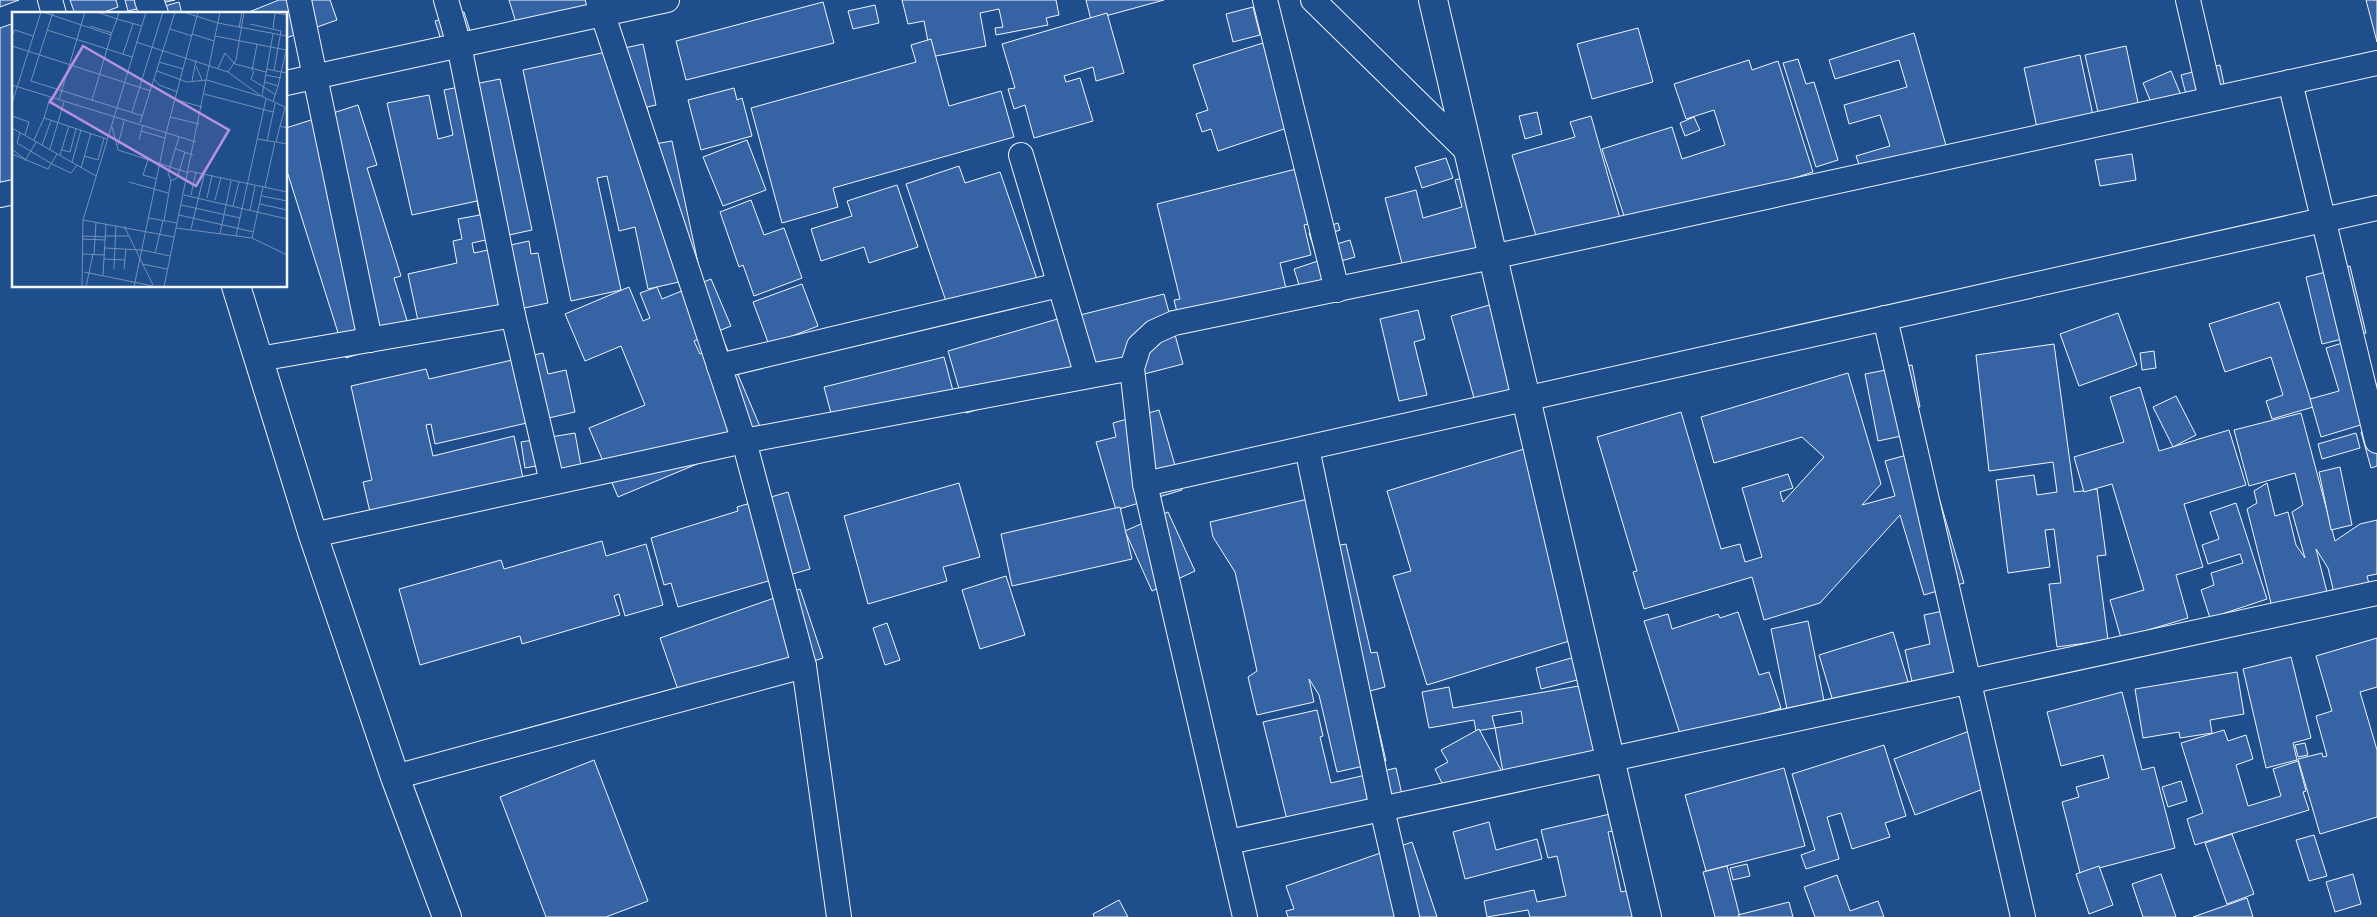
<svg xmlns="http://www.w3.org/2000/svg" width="2377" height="917" viewBox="0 0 2377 917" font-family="Lora,serif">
	<rect width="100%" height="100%" fill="#1f4e8c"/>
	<!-- building -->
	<g fill="#3563a3" stroke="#f2f6ff">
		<polygon points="0,0 19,0 0,7"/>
		<polygon points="70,0 116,0 118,7 99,14 75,14"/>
		<polygon points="125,0 175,0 128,11"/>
		<polygon points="279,0 330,0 337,20 286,38 286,14 244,14"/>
		<polygon points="509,0 628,0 522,42"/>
		<polygon points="902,0 1056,0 1059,15 1046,18 1048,25 996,35 995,28 1003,27 999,9 980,13 986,46 931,57 924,21 908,24"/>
		<polygon points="1086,0 1164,0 1091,20"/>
		<polygon points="2366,0 2377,0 2377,42"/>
		<polygon points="179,2 182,14 137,14 154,9"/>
		<polygon points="823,2 834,43 686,80 676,41"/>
		<polygon points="875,5 879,23 853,29 848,11"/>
		<polygon points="1253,7 1260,35 1233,42 1226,14"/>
		<polygon points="464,12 471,34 442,43 435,21"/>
		<polygon points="1107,13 1124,73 1096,81 1093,67 1064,76 1066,82 1080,78 1093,121 1034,138 1025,105 1014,109 1008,89 1015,88 1002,44"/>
		<polygon points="14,23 14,197 0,198 0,28"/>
		<polygon points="1638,28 1653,82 1592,99 1577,44"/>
		<polygon points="1914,33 1947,149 1862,173 1856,156 1890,146 1880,115 1849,124 1844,105 1907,87 1899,60 1835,79 1829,60"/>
		<polygon points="931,39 949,106 1001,91 1014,137 833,188 838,207 782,223 751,108 916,62 911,45"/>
		<polygon points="1263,43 1290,127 1218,151 1211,129 1202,132 1196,114 1208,110 1193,65"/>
		<polygon points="643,44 656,105 647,107 655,144 672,141 701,277 648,289 635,227 619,231 607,176 597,178 621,290 571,301 523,70"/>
		<polygon points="2126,46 2140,112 2100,121 2085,55"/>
		<polygon points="2080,55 2094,120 2038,132 2024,68"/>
		<polygon points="1798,59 1806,84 1814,82 1838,160 1816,167 1783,63"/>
		<polygon points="1749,60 1752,70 1778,61 1813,172 1629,231 1602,149 1672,127 1682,159 1725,145 1714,110 1686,119 1674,84"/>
		<polygon points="2220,65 2225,89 2187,98 2181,75"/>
		<polygon points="2171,71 2183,100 2155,112 2143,83"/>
		<polygon points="500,79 532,230 472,243 474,253 529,241 531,254 538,253 548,303 420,330 408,274 457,263 453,241 462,239 458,219 480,215 477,201 412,215 387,103 429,95 438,139 453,135 444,90"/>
		<polygon points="734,88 737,100 742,98 752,136 701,150 688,100"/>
		<polygon points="358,105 377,165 367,168 401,276 394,278 412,337 346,358 286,168 286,128"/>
		<polygon points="1537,112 1542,134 1525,139 1519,116"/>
		<polygon points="1591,116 1621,222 1539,246 1512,155 1575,137 1570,122"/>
		<polygon points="1694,117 1700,130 1685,136 1680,123"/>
		<polygon points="747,140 766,190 723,206 703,157"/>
		<polygon points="2132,154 2136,180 2100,186 2095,160"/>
		<polygon points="1446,158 1453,178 1422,188 1415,167"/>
		<polygon points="959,166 965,183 1000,172 1039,285 951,316 906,184"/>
		<polygon points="1308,166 1321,221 1304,225 1311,255 1280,263 1288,297 1180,324 1174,300 1180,299 1157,204"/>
		<polygon points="1481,173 1501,249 1405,275 1385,198 1416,190 1423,218 1462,207 1455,180"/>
		<polygon points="897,185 918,247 869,263 864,247 821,261 811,229 852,216 847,201"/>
		<polygon points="751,200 764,235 784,228 802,278 754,296 743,265 739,267 720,212"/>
		<polygon points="1338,223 1340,230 1323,236 1327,247 1350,240 1355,257 1341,261 1346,276 1301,291 1294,269 1318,261 1309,233"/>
		<polygon points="2350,266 2366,333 2322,344 2306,277"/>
		<polygon points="711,279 731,326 694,341 700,354 725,344 764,436 618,497 589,428 645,405 621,346 585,361 565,314 629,287 643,321 650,318 640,293 657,287 662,299"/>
		<polygon points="802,284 818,326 769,345 753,302"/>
		<polygon points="1164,294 1183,364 1094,387 1076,316"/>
		<polygon points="1514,298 1538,388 1476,405 1451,316"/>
		<polygon points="2279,302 2313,407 2272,419 2266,401 2283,395 2271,357 2225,372 2209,324"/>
		<polygon points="1418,310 1425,339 1414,342 1427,395 1399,401 1380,319"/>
		<polygon points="2118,313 2137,365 2079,386 2060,334"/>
		<polygon points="1061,318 1079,380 966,413 948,351"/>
		<polygon points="2362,337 2377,387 2377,420 2321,437 2310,399 2339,391 2326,348"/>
		<polygon points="2054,344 2074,492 2097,489 2106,555 2097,556 2108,640 2057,647 2049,584 2061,583 2054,529 2045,530 2050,567 2008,573 1996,480 2034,475 2037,495 2057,492 2053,462 1989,471 1976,355"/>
		<polygon points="2154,351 2156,368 2142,370 2140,353"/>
		<polygon points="543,353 548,374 566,370 575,412 435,444 431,424 426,425 433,456 514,436 527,497 370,512 363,482 372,480 351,386 426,369 429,379"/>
		<polygon points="944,357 957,406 837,436 824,387"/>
		<polygon points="1912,365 1920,407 1915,408 1920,432 1878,441 1865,374"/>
		<polygon points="1848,373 1881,484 1862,505 1895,496 1885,461 1925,450 1964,583 1924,595 1900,515 1820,603 1764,620 1752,577 1644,609 1633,572 1637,571 1597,437 1681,412 1721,549 1740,544 1745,562 1762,557 1742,488 1788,474 1793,488 1780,492 1783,502 1824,457 1802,437 1714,463 1701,417"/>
		<polygon points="2140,387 2159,451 2229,430 2246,485 2184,504 2203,567 2176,575 2188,618 2121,638 2110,600 2144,590 2112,484 2084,492 2074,457 2124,442 2110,397"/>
		<polygon points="2176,396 2196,435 2173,447 2153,407"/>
		<polygon points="1159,410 1182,490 1116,510 1096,442 1116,437 1113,423"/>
		<polygon points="2301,413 2335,541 2360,524 2377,520 2377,574 2367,576 2369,584 2334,593 2328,568 2316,549 2328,596 2273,611 2247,509 2257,503 2254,491 2267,483 2275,516 2288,512 2296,545 2305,558 2292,512 2303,505 2295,473 2249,486 2234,430"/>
		<polygon points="2377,428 2377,466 2371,468 2361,432"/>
		<polygon points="575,433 585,488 546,495 541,465 525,468 521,442"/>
		<polygon points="2356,433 2360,448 2322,459 2318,444"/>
		<polygon points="1524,449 1592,634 1427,685 1393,576 1411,571 1387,491"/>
		<polygon points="2340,467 2352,525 2331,530 2319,472"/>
		<polygon points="959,483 980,557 943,567 947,581 868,604 844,516"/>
		<polygon points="788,492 810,569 678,607 671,583 664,585 651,538 738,511 737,507"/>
		<polygon points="1325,495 1336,546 1346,544 1371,653 1377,652 1385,687 1370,691 1386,761 1337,772 1319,695 1309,679 1314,702 1257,715 1248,677 1257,671 1235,572 1213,537 1210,522"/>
		<polygon points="2236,503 2267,599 2210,618 2201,590 2214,585 2211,573 2243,563 2240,554 2208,564 2202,545 2219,539 2210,512"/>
		<polygon points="1120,507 1132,559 1012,586 1001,534"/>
		<polygon points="1168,512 1195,571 1152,591 1125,531"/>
		<polygon points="602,541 606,556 646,544 663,605 625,616 619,594 614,596 620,615 522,644 520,636 420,665 399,589 501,560 504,569"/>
		<polygon points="1006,576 1025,635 980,649 962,590"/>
		<polygon points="800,589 823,658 683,704 660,638"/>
		<polygon points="1962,607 1975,668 1912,682 1905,650 1930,644 1924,615"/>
		<polygon points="1738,612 1759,675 1769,672 1781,708 1682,740 1644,621 1668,614 1672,629 1718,614 1720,618"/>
		<polygon points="1808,621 1824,701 1787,709 1771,629"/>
		<polygon points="887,623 900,660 885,665 873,628"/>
		<polygon points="1893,632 1909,685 1835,708 1819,655"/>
		<polygon points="2377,638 2377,687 2360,692 2377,750 2377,817 2320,834 2298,759 2322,753 2323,757 2327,756 2316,716 2332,711 2316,656"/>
		<polygon points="1575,657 1581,679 1541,689 1536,668"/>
		<polygon points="2291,657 2311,738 2293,743 2297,760 2266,768 2243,669"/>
		<polygon points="2237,672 2244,714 2210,720 2212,733 2180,738 2179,732 2143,738 2135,689"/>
		<polygon points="1590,684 1602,754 1503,772 1495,728 1523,723 1521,711 1492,716 1495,728 1476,731 1474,720 1429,728 1422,692 1449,687 1453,708"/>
		<polygon points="2122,692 2142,770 2154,767 2175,848 2080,873 2062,802 2079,797 2076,787 2109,778 2103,755 2061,766 2047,712"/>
		<polygon points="1317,710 1323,736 1320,737 1331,783 1396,768 1403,799 1289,828 1263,722"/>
		<polygon points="1983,726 2004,781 1915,815 1894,759"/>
		<polygon points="1479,729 1501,770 1449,797 1435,769 1448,762 1441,750"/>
		<polygon points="2224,730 2228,741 2246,735 2253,759 2236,765 2248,806 2281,796 2273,769 2298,761 2306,791 2303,792 2309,810 2195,845 2187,819 2203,813 2181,743"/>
		<polygon points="2305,743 2308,755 2298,757 2295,745"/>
		<polygon points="1884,745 1906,816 1885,823 1890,837 1852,849 1841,813 1827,817 1839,859 1806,869 1801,855 1815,850 1792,774"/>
		<polygon points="594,760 648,901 606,917 546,917 500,797"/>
		<polygon points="1784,768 1805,846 1706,871 1685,795"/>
		<polygon points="2181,781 2187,801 2168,807 2162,787"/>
		<polygon points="1610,814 1614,831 1608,832 1621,892 1643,887 1650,917 1530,917 1528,910 1487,917 1484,901 1534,890 1537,902 1566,896 1557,856 1548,858 1541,830"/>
		<polygon points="1489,822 1496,850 1537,839 1542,859 1465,879 1453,832"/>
		<polygon points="2232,834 2254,894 2227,904 2205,843"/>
		<polygon points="2314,835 2327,876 2309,881 2296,840"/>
		<polygon points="1412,842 1437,917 1288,917 1286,911 1294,909 1286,886"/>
		<polygon points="1747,864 1750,876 1733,880 1730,868"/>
		<polygon points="1727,866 1740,917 1715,917 1703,872"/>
		<polygon points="2099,866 2113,905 2089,914 2076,874"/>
		<polygon points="2161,874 2176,917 2143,917 2132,884"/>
		<polygon points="2353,874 2361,904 2335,912 2326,882"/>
		<polygon points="1837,875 1850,911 1878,901 1884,917 1815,917 1804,887"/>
		<polygon points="2247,898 2253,917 2193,917"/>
		<polygon points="1119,900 1128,917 1094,917 1093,914"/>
		<polygon points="1789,902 1793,917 1739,917 1738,915"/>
	</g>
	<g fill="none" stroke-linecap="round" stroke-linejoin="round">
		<defs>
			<g id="minor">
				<polyline points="50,0 54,14"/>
				<polyline points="299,0 370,340"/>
				<polyline points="446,0 459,45 513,315 552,482"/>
				<polyline points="598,0 744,441 804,666 839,917"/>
				<polyline points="1265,0 1337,290"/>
				<polyline points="1313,0 1467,151"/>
				<polyline points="2188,0 2211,99"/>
				<polyline points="2290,82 2377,441"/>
				<polyline points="286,83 667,0"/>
				<polyline points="1021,155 1087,376"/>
				<polyline points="0,195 14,192"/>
				<polyline points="1885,318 2023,917"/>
				<polyline points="259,359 513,315"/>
				<polyline points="719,366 1059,285"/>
				<polyline points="1307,448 1382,809 1407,917"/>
				<polyline points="1145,484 2377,208"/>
				<polyline points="313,535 744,441 1132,368"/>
				<polyline points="395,777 804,666"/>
				<polyline points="1229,842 2377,593"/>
				<polyline points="1245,917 1145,484 1132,368 1139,346 1154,332 1174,323 1492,257 2377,63"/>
			</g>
			<g id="tertiary">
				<polyline points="149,0 154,14"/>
				<polyline points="236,286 313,535 395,777 447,917"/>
			</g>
			<polyline id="primary" points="1433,0 1647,917"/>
		</defs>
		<!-- minor casing -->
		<use href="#minor" stroke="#f2f6ff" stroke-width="26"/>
		<!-- tertiary casing -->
		<use href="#tertiary" stroke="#f2f6ff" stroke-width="30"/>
		<!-- primary casing -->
		<use href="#primary" stroke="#f2f6ff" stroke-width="30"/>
		<!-- minor -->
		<use href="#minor" stroke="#1f4e8c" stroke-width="24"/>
		<!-- tertiary -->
		<use href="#tertiary" stroke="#1f4e8c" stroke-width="28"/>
		<!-- primary -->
		<use href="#primary" stroke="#1f4e8c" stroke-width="28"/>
	</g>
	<!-- overview -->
	<g transform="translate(12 12)">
		<rect width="275" height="275" fill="#1f4e8c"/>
		<path fill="none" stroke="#7391ba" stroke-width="1" d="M31 0 99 23M41 0 19 69 131 104M85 0 105 7 107 0M171 0 206 11 275 24M259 0 275 3M238 12 269 19 262 58M78 14 100 21M227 16 230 0M261 16 263 1M158 17 180 24M35 18 95 37 80 88M180 22 202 29M0 23 3 18 21 24M203 24 274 38M124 30 216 60 249 84 275 96M0 34 139 79M111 42 121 12M120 45 95 37 99 23 105 7 130 14M147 50 171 57M184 54 190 68M206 56 213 41 223 52 254 60M254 57 275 61M145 59 175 70 195 68 248 84M240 59 245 32M242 59 239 67 264 83M216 60 224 48 232 0M253 63 269 66M142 67 147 73 166 80M180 69 184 48M253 70 266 74 275 34M0 73 184 130M192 82 261 100M250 84 261 22M38 86 32 106 95 127M47 88 73 0M165 88 190 95M261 90 266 74M0 91 29 0M273 96 268 114 275 116M120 100 151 0M0 104 17 110 13 123M158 105 187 112M128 111 163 0M268 114 264 130 275 132M100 115 106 138 177 161M0 116 84 164M129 119 153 126M8 120 5 131 40 152 59 161 65 153M245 127 263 130M22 128 32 106M127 128 131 113M255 129 263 92M30 133 39 109M106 133 112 109M38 137 52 90M164 137 181 143M1 138 14 148M50 138 58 140 64 117M0 142 36 157 45 142M48 143 57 114M72 144 86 148 92 126M136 148 131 163 145 167M13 149 24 130M60 150 69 118M69 156 79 121M177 159 275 180M159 169 165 166 173 140M117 170 156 181M253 175 263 130M172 183 275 207M179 183 184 160M250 184 275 189M195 186 200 163M203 188 209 165M248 192 275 198M169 193 228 206M221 194 227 170M238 198 243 174M167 203 242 220M137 206 165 211M71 208 162 225M152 209 159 168 156 161 167 125M112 214 141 273M164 216 240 226 251 175M179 217 192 163M208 222 219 169M70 224 94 225M94 224H116M224 224 254 87M240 226 275 243M70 227 94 228M93 236 130 238 158 244M143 241 151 209M70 242 93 243M82 242 84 211M92 247 113 248M130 252 155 257M102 257 104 213M112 257 114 237M72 260 141 274M91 263 94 212M70 275 71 208 134 0M74 275 81 242M122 275 154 121 186 0M152 275 208 0"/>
		<path fill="#b691df" fill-opacity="0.15" stroke="#b691df" stroke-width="2.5" d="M71 34 217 118 184 174 38 90Z"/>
		<rect width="275" height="275" fill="none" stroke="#f2f6ff" stroke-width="2.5"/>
	</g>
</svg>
